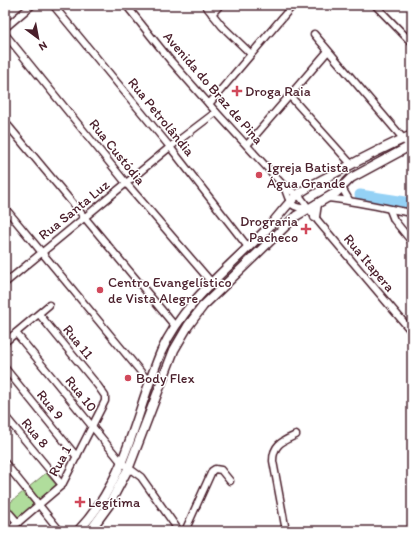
<svg xmlns="http://www.w3.org/2000/svg" width="417" height="536" viewBox="0 0 417 536" font-family="Itim,sans-serif">
	<rect width="100%" height="100%" fill="#fff"/>
	<filter id="ink" filterUnits="userSpaceOnUse"><feTurbulence type="fractalNoise" baseFrequency=".025" numOctaves="2"/><feDisplacementMap in="SourceGraphic" scale="8" xChannelSelector="R" yChannelSelector="G"/><feConvolveMatrix kernelMatrix="1 2 1 2 8 2 1 2 1" color-interpolation-filters="sRGB"/></filter>
	<g filter="url(#ink)">
		<!-- green -->
		<g fill="#b0dd9c" stroke="#7d7e64">
			<polygon points="46,473 57,486 40,500 29,487"/>
			<polygon points="23,492 34,505 17,519 6,506"/>
		</g>
		<g fill="none" stroke-linecap="round" stroke-linejoin="round">
			<!-- river -->
			<polyline stroke="#94d1f5" stroke-width="11" points="360,195 412,203"/>
			<defs>
				<g id="minor">
					<polyline points="53,5 170,147 248,247"/>
					<polyline points="126,5 170,60 216,112 283,185 301,198 318,221 412,332"/>
					<polyline points="205,5 222,26 251,54"/>
					<polyline points="375,5 412,43"/>
					<polyline points="212,14 220,5"/>
					<polyline points="5,28 32,5"/>
					<polyline points="5,34 126,183 212,283"/>
					<polyline points="314,34 406,142"/>
					<polyline points="290,96 351,164"/>
					<polyline points="209,104 293,5"/>
					<polyline points="5,122 175,326"/>
					<polyline points="247,145 328,51"/>
					<path d="M284 186C290 202 289 209 309 208"/>
					<polyline points="342,188 349,200"/>
					<path d="M327 198C356 201 384 208 412 213"/>
					<polyline points="5,208 150,383"/>
					<polyline points="390,210 394,220 412,242"/>
					<polyline points="5,283 170,147 216,112"/>
					<polyline points="16,333 122,463 141,477 179,531"/>
					<polyline points="5,342 49,305"/>
					<polyline points="5,368 77,457"/>
					<polyline points="5,416 62,485"/>
					<polyline points="5,463 60,531"/>
					<polyline points="5,508 18,523"/>
					<polyline points="8,531 62,485 105,401 105,396 98,386 39,314"/>
					<polyline points="185,531 212,471 215,469 221,470 230,481"/>
					<path d="M286 531 273 461C273 444 283 441 296 435"/>
				</g>
				<g id="major">
					<polyline points="315,217 317,204"/>
					<path d="M78 531C127 480 135 414 161 352 183 303 228 268 265 231 276 220 285 206 297 195 310 185 325 178 339 171 363 158 387 146 412 135"/>
					<polyline points="90,531 109,505 129,467 174,350 188,326 203,306 296,216 337,192 351,178 412,145"/>
				</g>
			</defs>
			<!-- minor casing -->
			<use href="#minor" stroke="#4a1f2b" stroke-width="9"/>
			<!-- major casing -->
			<use href="#major" stroke="#4a1f2b" stroke-width="11"/>
			<!-- minor -->
			<use href="#minor" stroke="#fff" stroke-width="6"/>
			<!-- major -->
			<use href="#major" stroke="#fff" stroke-width="8"/>
		</g>
	</g>
	<!-- markers -->
	<g fill="#d1495b" stroke="#fff" stroke-width="1.5">
		<path d="M235 85h4v4h4v4h-4v4h-4v-4h-4v-4h4z"/>
		<circle cx="259" cy="175" r="4"/>
		<path d="M304 223h4v4h4v4h-4v4h-4v-4h-4v-4h4z"/>
		<circle cx="100" cy="290" r="4"/>
		<circle cx="128" cy="378" r="4"/>
		<path d="M78 496h4v4h4v4h-4v4h-4v-4h-4v-4h4z"/>
	</g>
	<g text-anchor="middle" dominant-baseline="central" stroke-width="3" stroke-linejoin="round" paint-order="stroke">
		<!-- street labels -->
		<g font-size="14" fill="#4a1f2b" stroke="#fff">
			<text transform="translate(213 88) rotate(49)">Avenida do Braz de Pina</text>
			<text transform="translate(161 117) rotate(51)">Rua Petrolândia</text>
			<text transform="translate(117 152) rotate(51)">Rua Custódia</text>
			<text transform="translate(74 210) rotate(-39)">Rua Santa Luz</text>
			<text transform="translate(369 263) rotate(50)">Rua Itapera</text>
			<text transform="translate(78 342) rotate(51)">Rua 11</text>
			<text transform="translate(81 394) rotate(51)">Rua 10</text>
			<text transform="translate(50 405) rotate(51)">Rua 9</text>
			<text transform="translate(35 433) rotate(50)">Rua 8</text>
			<text transform="translate(60 461) rotate(-62)">Rua 1</text>
		</g>
		<!-- poi labels -->
		<g font-size="14" fill="#4a1f2b" stroke="#fff" text-anchor="start">
			<text x="245" y="91">Droga Raia</text>
			<text x="267" y="167">Igreja Batista<tspan x="267" dy="16">Água Grande</tspan></text>
			<text x="298" y="221" text-anchor="end">Drograria<tspan x="298" dy="16">Pacheco</tspan></text>
			<text x="108" y="282">Centro Evangelístico<tspan x="108" dy="16">de Vista Alegre</tspan></text>
			<text x="136" y="378">Body Flex</text>
			<text x="88" y="502">Legítima</text>
		</g>
	</g>
	<!-- margin -->
	<rect width="417" height="536" fill="none" stroke="#fff" stroke-width="20"/>
	<rect x="10" y="10" width="397" height="516" fill="none" stroke="#4a1f2b" stroke-width="1.5" filter="url(#ink)"/>
	<!-- north arrow -->
	<g transform="translate(38 38) rotate(148)" stroke="#ffffff" stroke-width="3" paint-order="stroke">
	<path d="M0-3L7 15L0 10L-7 15Z" fill="#4a1f2b"/>
	<text y="-6" font-size="11" font-weight="bold" text-anchor="middle" fill="#4a1f2b">N</text>
	</g>
</svg>
